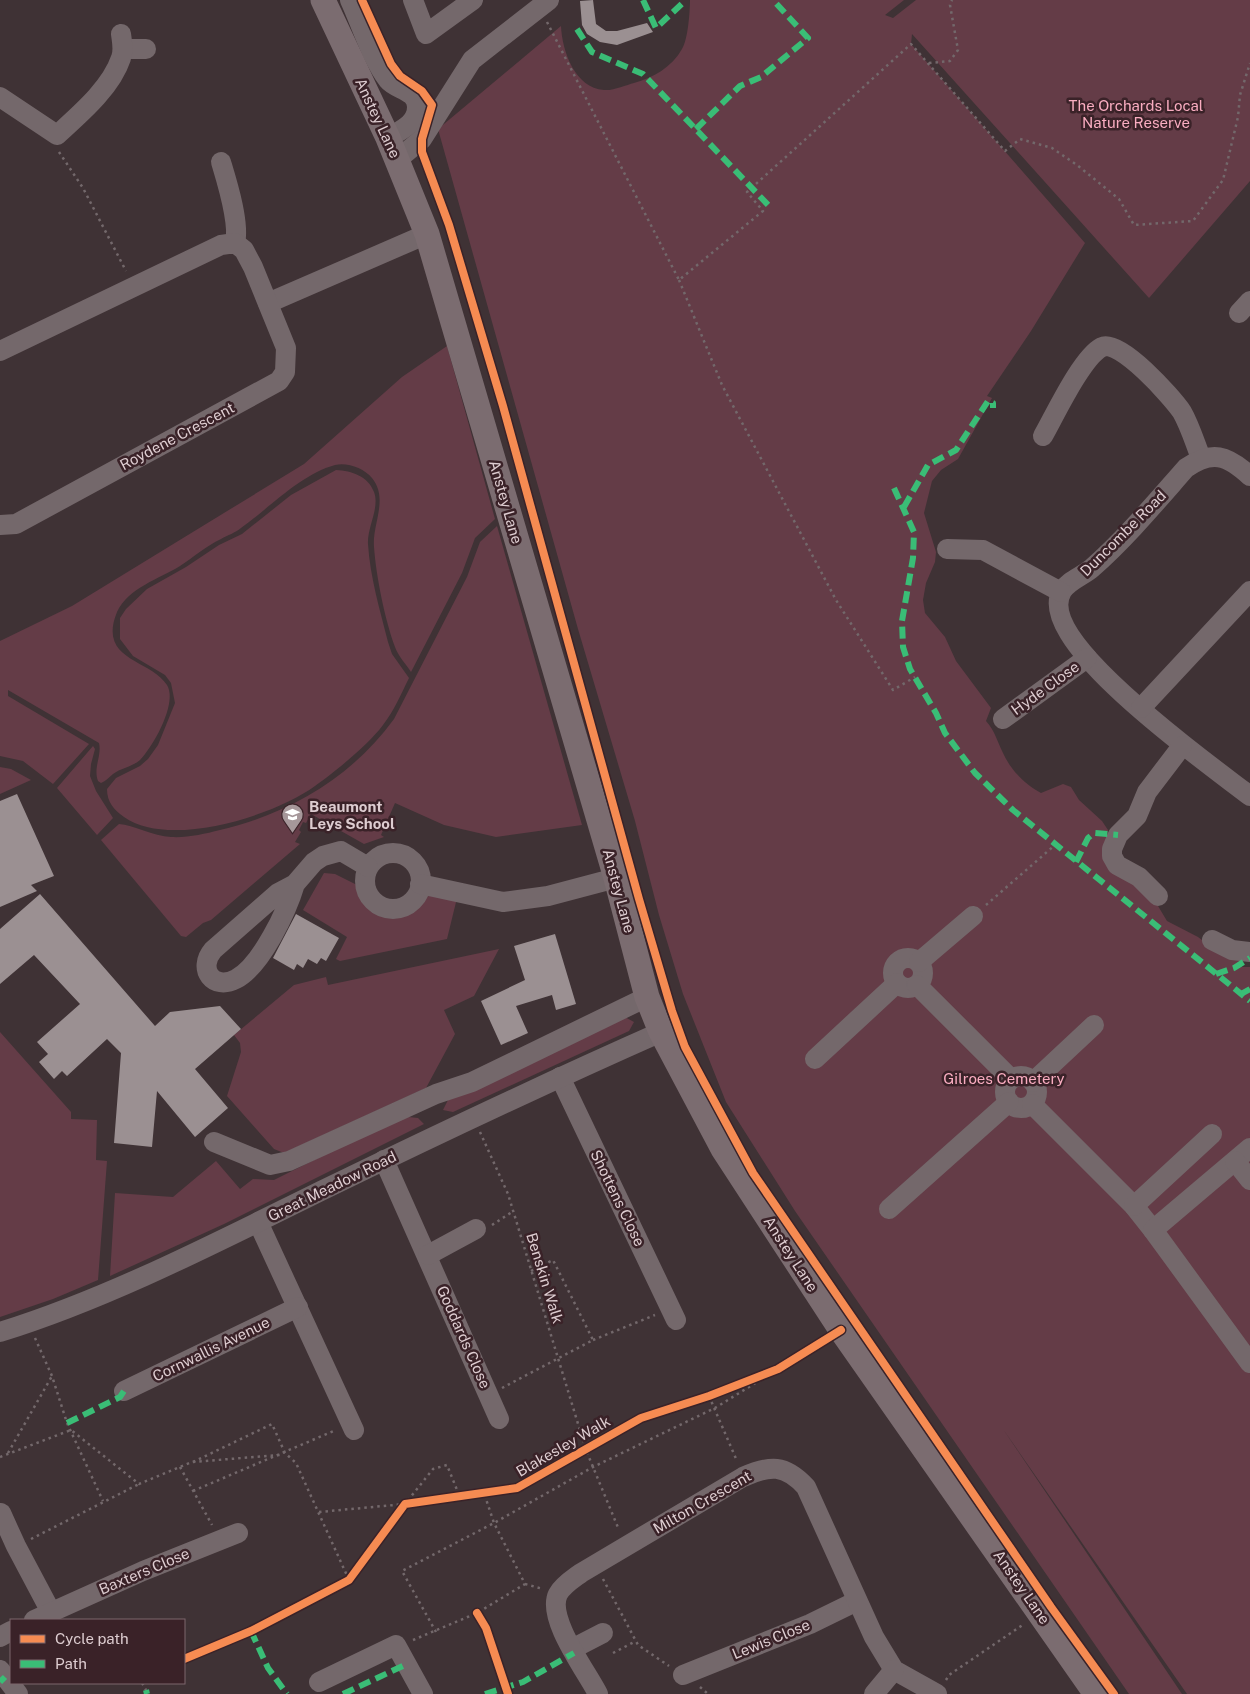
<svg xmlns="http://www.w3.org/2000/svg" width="1250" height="1694" viewBox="0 0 1250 1694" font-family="'Public Sans',sans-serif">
	<rect width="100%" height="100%" fill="#3f3235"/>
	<!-- green -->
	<g fill="#643c47">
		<path d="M690 0H904L885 15 893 18 916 0H1250V181L1149 298 912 34 911 44 1085 243 1031 331 987 396 992 398 958 459 941 470 932 481 924 513 936 552 935 562 926 583 923 600 925 613 945 637 956 661 991 708 986 721C995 731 997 741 1003 753 1010 769 1025 785 1041 793L1063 784 1071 787 1079 800 1102 821 1108 830 1107 842 1124 875 1158 906 1167 921 1198 937 1226 958 1241 961 1242 967H1250V1694H1187L1003 1429 1182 1694H1129L795 1211 726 1102 683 994 659 915 635 821 578 629 438 129 561 26C562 51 575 88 604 90 613 91 626 85 634 83 653 78 672 67 682 49 688 40 690 11 690 0Z"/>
		<path d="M447 346 495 519 475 538 462 573 411 672C406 664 398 656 395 647 385 620 376 576 374 547 372 524 389 499 372 478 364 468 347 462 335 465 301 474 268 509 241 528 235 533 228 535 221 539 206 546 194 557 180 566 159 579 128 588 117 612 97 661 151 659 167 685 178 703 153 747 140 760 132 767 121 768 113 774 109 777 106 781 101 783L98 781C93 767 102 756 99 743L8 690V696L89 744 53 784 23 761 0 756V641L72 606 304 464 402 377Z"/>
		<path d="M336 470C352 471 368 476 374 492 380 508 367 527 368 544 370 577 380 610 388 642L392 654 409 678C401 694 394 711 383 725 369 744 335 772 315 786 274 816 169 849 124 817 114 810 107 802 107 789L116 778 140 766 148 759 158 745 175 703 171 683 165 675 133 656 120 639V618L126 609 147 589 186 567 219 545 242 534 291 495Z"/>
		<path d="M497 526 582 825 496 837 444 825 395 803 381 835 384 837 364 844 311 814 306 823 303 822 299 830 301 832 295 842 300 844 211 920 203 923 186 937 181 936 101 840 119 824C133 825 153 836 171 837 187 838 204 834 220 830 289 814 352 777 394 719L467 577 480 542Z"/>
		<polygon points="93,746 95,749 91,764 90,776 96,791 113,818 97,835 57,788"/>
		<polygon points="0,767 11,769 31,780 0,794"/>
		<path d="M324 873 335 874 359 886C361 906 382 922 402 917 413 913 421 904 429 895L457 898 447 939 340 961 336 959 347 937 303 910Z"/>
		<polygon points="499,949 474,996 444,1010 455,1034 426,1088 284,1153 274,1149 227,1096 241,1052 240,1043 234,1035 294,985 326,977 328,985"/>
		<polygon points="623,1016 634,1022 629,1031 453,1112 443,1110 448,1100"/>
		<polygon points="0,1032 71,1112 71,1119 97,1120 96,1160 107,1161 98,1280 53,1299 0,1317"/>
		<polygon points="408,1117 418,1118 424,1124 224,1224 110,1276 115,1193 173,1197 216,1161 240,1189 253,1179 274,1180 390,1122"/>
	</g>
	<!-- building -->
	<g fill="#9b9092">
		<polygon points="593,0 596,24 606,31 617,31 647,23 653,32 617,45 600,42 587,34 582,25 580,1"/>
		<polygon points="17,794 54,876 31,885 37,891 0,907 0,801"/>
		<polygon points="40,894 155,1026 170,1012 220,1006 241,1029 195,1069 228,1108 195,1137 157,1091 152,1147 114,1143 121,1053 107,1039 67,1076 62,1071 54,1079 39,1062 48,1054 37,1042 80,1004 34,955 0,984 0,929"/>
		<polygon points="296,914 339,938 326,961 321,958 317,964 308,959 303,968 297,964 294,970 273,958"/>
		<polygon points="555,934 576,1004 556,1010 552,995 516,1006 528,1033 501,1045 481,1001 525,980 514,946"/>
	</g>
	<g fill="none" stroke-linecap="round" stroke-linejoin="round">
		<!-- path -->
		<g stroke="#73686b" stroke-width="2.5" stroke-dasharray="2.5 4" stroke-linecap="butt">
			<polyline points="547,22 679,280 763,211 747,192 911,44 1005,151 1020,139 1052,148 1077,165 1119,199 1134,225 1193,221 1223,180 1238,117 1240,95 1250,63"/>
			<polyline points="929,63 950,61 958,50 950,5 952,0"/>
			<polyline points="59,152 83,188 126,271"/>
			<polyline points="679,280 722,385 836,600 893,690 915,677"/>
			<polyline points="986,905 1055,845"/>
			<polyline points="480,1132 508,1194 586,1450 619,1530"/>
			<polyline points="492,1225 512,1212"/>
			<polyline points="35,1338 52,1376 67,1423 103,1501"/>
			<polyline points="593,1340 655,1315"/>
			<polyline points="502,1388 593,1340 553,1260 531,1271"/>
			<polyline points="709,1396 737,1461"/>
			<polyline points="8,1453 52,1376"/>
			<polyline points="0,1457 71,1430 139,1484 192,1462 280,1455"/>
			<polyline points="193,1462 272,1424 285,1453 296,1463 349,1580"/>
			<polyline points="180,1467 212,1525"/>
			<polyline points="193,1491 336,1430"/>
			<polyline points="319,1512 405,1504 433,1469 447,1465 459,1495"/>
			<polyline points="31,1539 139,1484"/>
			<polyline points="603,1579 638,1645 669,1666"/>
			<polyline points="525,1584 543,1589"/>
			<polyline points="436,1632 402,1571 494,1523 593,1467 715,1408 778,1369"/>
			<polyline points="413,1640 477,1613 525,1584 494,1523 484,1493"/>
			<polyline points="613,1653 636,1641"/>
			<polyline points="946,1680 949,1675 1024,1624"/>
			<polyline points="142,1683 146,1690"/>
			<polyline points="700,1687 708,1694"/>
		</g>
		<!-- minor -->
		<g stroke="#74686b" stroke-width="20">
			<path d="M350 0C361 24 372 59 388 80 396 90 417 90 417 107 417 124 401 130 388 138"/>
			<polyline points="413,0 426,34 473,0"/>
			<polyline points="123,49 146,49"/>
			<path d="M0 97 57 135C80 114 111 88 121 58 124 50 122 42 121 34"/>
			<polyline points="397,160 422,139 472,60 549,0"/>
			<path d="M221 162C227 182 240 223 235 243"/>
			<polyline points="268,303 427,234"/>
			<polyline points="1239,313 1250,301"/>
			<polyline points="0,351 221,245 235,243 244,250 253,267 286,348 285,372 279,381 16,524 0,525"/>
			<path d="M1043 436C1055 415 1082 357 1102 347 1119 338 1172 397 1182 412 1190 426 1195 443 1201 458"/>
			<path d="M1250 476C1227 455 1212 450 1186 468 1156 502 1126 538 1092 568 1083 576 1069 580 1062 591 1032 641 1216 769 1250 796"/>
			<polyline points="947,549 983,550 1061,592"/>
			<polyline points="1141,708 1250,591"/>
			<polyline points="1003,719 1087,658"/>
			<circle cx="393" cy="881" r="28"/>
			<path d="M295 884C287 911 261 966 236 979 213 991 197 969 213 950L278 893 295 884 314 862 323 856 341 851 368 867"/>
			<polyline points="420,884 503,902 548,896 616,878"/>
			<polyline points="1158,896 1139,877 1117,865 1112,856 1112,849 1118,835 1137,816 1147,792 1182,746"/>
			<polyline points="1212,940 1232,950 1250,952"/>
			<circle cx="908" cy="973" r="15"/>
			<polyline points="919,962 973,916"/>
			<polyline points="917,985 1011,1079"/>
			<polyline points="815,1059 897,983"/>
			<circle cx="1021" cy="1092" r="16"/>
			<polyline points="560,1077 676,1320"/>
			<polyline points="1033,1082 1094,1025"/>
			<polyline points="1032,1104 1134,1206 1153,1230"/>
			<polyline points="214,1142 270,1165 289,1161 436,1094 472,1082 647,997"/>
			<polyline points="1250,1148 1153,1230 1250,1363"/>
			<polyline points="384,1160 499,1419"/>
			<polyline points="1235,1161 1250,1180"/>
			<polyline points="1134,1206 1212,1134"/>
			<polyline points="889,1209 1009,1102"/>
			<polyline points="258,1222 354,1430"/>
			<polyline points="428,1255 476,1229"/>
			<path d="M0 1332C110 1298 221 1240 325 1189 436 1135 548 1082 661 1032"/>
			<polyline points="124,1391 298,1307"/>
			<polyline points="1,1513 16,1546 51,1612"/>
			<polyline points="34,1620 143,1571 238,1533"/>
			<polyline points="0,1637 11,1631"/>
			<polyline points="572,1649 603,1633"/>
			<polyline points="0,1670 18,1694"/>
			<polyline points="683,1675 810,1624 857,1601"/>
			<polyline points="319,1682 396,1645 423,1694"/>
			<path d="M598 1694C587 1672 546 1618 558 1594 563 1585 573 1579 581 1573L743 1477C770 1465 785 1464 806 1487L874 1637 894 1670 937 1694"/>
			<polyline points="874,1694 894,1670"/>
		</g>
		<!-- major -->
		<polyline stroke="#7b6c70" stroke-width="25" points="323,0 388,138 427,234 616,878 647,997 661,1032 723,1149 841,1330 1096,1694"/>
		<!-- quiet -->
		<g stroke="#3abd76" stroke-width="6" stroke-dasharray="12 6" stroke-linecap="butt">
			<polyline points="643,0 656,28 686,0"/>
			<polyline points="577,29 592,52 643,74 771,208"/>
			<polyline points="696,129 740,86 761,77 808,38 773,0"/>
			<polyline points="894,488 914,532 913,558 902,621 903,647 910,669 936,713 945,733 975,773 1013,810 1250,1001"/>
			<polyline points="904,507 928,465 956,450 988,401 993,403 993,408"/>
			<polyline points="1076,862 1088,838 1094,833 1118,835"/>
			<polyline points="1216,974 1234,968 1250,958"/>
			<polyline points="1241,994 1250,989"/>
			<polyline points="67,1423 120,1397 124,1391"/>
			<polyline points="251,1631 268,1668 287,1694"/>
			<polyline points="0,1682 5,1677"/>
			<polyline points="146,1690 147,1694"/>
			<polyline points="343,1694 407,1664"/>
			<polyline points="485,1694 523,1682 574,1653"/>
		</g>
		<defs>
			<g id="cycleway">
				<polyline points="362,0 391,64 400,76 422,91 432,105 422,139 422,152 449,225 503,406 639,899 672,1011 685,1047 753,1173 1051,1607 1114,1694"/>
				<polyline points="477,1613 486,1628 508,1694"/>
				<polyline points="184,1659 251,1631 349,1580 405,1504 517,1488 641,1418 709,1396 778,1369 841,1330"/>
			</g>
		</defs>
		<!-- cycleway casing -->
		<use href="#cycleway" stroke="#3a2228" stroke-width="11"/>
		<!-- cycleway -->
		<use href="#cycleway" stroke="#f68b52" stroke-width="8"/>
	</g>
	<!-- icons -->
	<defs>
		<symbol id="school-pin" viewBox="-11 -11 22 30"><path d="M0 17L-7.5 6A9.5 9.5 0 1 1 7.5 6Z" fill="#a6979a" stroke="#3a2228"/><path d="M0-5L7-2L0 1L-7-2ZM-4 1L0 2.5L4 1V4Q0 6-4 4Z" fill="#fff"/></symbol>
	</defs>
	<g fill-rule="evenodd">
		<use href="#school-pin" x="280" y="802" width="25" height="34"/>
	</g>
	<g text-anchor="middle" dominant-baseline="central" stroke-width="5" stroke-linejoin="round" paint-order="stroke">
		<!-- park labels -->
		<g font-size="15" fill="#faadc1" stroke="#3a2228">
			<text x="1136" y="105">The Orchards Local<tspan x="1136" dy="17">Nature Reserve</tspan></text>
			<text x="1004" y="1078">Gilroes Cemetery</text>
		</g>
		<!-- street labels -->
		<g font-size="15" fill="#decdd1" stroke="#3a2228">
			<text transform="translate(378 118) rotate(65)">Anstey Lane</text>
			<text transform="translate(177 436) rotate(-28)">Roydene Crescent</text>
			<text transform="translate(506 502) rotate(74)">Anstey Lane</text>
			<text transform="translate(1123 533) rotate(-45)">Duncombe Road</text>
			<text transform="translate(1045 688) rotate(-36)">Hyde Close</text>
			<text transform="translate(619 891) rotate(75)">Anstey Lane</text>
			<text transform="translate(332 1186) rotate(-26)">Great Meadow Road</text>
			<text transform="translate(618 1198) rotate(64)">Shottens Close</text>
			<text transform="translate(791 1254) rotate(57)">Anstey Lane</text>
			<text transform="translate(545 1278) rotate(73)">Benskin Walk</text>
			<text transform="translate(464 1337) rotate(66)">Goddards Close</text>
			<text transform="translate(211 1349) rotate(-26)">Cornwallis Avenue</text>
			<text transform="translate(563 1446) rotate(-30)">Blakesley Walk</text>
			<text transform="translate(702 1502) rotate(-30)">Milton Crescent</text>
			<text transform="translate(144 1571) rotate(-23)">Baxters Close</text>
			<text transform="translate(1022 1587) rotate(55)">Anstey Lane</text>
			<text transform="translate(771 1639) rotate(-22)">Lewis Close</text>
		</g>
		<!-- poi labels -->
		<g font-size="15" font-weight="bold" fill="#decdd1" stroke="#3a2228" text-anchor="start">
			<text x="309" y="806">Beaumont<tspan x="309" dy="17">Leys School</tspan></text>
		</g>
	</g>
	<!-- legend -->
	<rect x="10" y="1619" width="175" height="65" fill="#3a2228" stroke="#7c666c"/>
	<rect x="20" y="1635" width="25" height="8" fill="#f68b52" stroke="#7c666c"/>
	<text x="55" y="1644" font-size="15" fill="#decdd1">Cycle path</text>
	<rect x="20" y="1660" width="25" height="8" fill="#3abd76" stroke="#7c666c"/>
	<text x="55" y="1669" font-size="15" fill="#decdd1">Path</text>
</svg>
